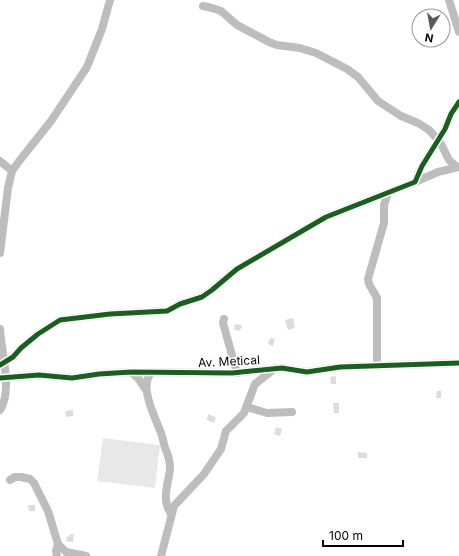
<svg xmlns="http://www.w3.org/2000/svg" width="459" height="556" viewBox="0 0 459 556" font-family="Inter,sans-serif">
	<rect width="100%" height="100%" fill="#fff"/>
	<!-- green -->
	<polygon fill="#e8e8e8" points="103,438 160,445 155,488 97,481"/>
	<!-- building -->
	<g fill="#dcdcdc">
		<polygon points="293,318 295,328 288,330 285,320"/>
		<polygon points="235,324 242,325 240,331 234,330"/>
		<polygon points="270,338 275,339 273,346 268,344"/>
		<polygon points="336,376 336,384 331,384 330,377"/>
		<polygon points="437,391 441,391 441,398 436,398"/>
		<polygon points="333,403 339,403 339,413 334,413"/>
		<polygon points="73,410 73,416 66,417 65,411"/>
		<polygon points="208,414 216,417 214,423 207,420"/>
		<polygon points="276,427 282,429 280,436 274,434"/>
		<polygon points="358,452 367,453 367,458 358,458"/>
		<polygon points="28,505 35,505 35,511 29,511"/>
		<polygon points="70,534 74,534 73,542 66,541 67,536 69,537"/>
	</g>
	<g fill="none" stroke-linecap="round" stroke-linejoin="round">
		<!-- minor -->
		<g stroke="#bdbdbd" stroke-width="8">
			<polyline points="449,0 459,32"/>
			<polyline points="203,6 212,8 221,11 237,25 269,42 277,45 300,48 316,53 347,69 358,77 378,101 401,116 418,123 429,130 440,142 449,160 457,167"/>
			<polyline points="0,161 12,171"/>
			<polyline points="415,182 438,172 459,167"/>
			<polyline points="0,253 8,188 12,171 20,160 51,121 87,67 102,29 110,0"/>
			<polyline points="224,319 223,323 237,373"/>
			<path d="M0 329C1 351 13 391 0 410"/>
			<polyline points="0,365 13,357 21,348 38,334 60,320 110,314 167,311 180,304 202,297 212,290 237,269 326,217 415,182 422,166 445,129 451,114 459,102"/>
			<polyline points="377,366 377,298 369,284 368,279 384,223 384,205 388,193"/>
			<polyline points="131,372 138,378 146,390"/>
			<path d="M152 372C137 386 157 420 162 436 163 440 164 444 165 448 168 454 170 463 170 469 168 486 161 499 171 514"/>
			<polyline points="0,378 39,375 72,378 99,374 131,372 232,373 282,368 307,372 340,367 459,363"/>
			<polyline points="247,407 267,413 292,412"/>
			<polyline points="10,480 15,477 21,477 30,479 34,483 48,511 58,544 66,552 86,556"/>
			<polyline points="57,556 56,551 58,544"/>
			<polyline points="161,556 174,506 204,474 221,449 226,431 244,413 255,384 274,369"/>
		</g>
		<defs>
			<g id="cycleway">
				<polyline points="0,365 13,357 21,348 38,334 60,320 110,314 167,311 180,304 202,297 212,290 237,269 326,217 415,182 422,166 445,129 451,114 459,102"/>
				<polyline points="0,378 39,375 72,378 99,374 131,372 232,373 282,368 307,372 340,367 459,363"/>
			</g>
		</defs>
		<!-- cycleway casing -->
		<use href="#cycleway" stroke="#fff" stroke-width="8"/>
		<!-- cycleway -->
		<use href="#cycleway" stroke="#1b5e20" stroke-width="5"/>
	</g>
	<g text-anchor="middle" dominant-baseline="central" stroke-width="3" stroke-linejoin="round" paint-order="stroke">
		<!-- street labels -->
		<g font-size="12" fill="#000" stroke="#fff">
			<text transform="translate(229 361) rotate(-3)">Av. Metical</text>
		</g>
	</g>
	<!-- north arrow -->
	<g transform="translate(431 28) rotate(191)"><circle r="19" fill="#ffffff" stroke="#999999"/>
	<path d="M0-3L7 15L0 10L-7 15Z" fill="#595959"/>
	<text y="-6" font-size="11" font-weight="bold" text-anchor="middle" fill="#000000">N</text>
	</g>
	<!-- scale -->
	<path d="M323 540v6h80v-6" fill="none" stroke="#000000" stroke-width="2"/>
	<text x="329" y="540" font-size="12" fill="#000000" stroke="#ffffff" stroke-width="3" paint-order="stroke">100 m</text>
</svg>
